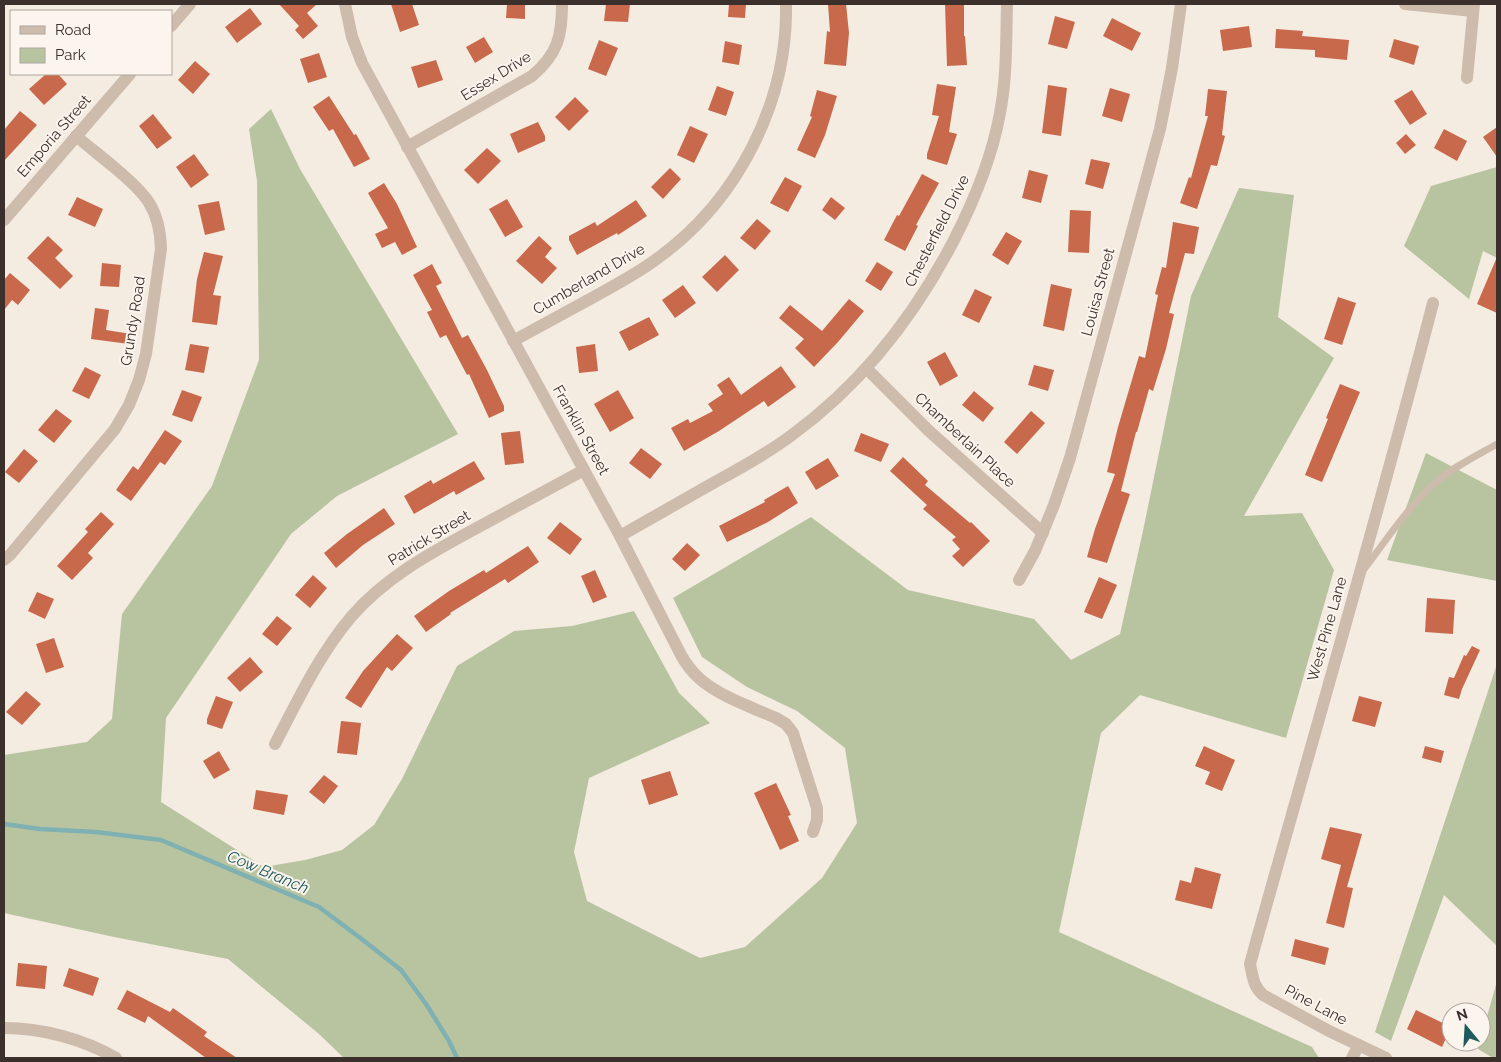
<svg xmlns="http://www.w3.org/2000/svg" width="1501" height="1062" viewBox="0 0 1501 1062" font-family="Raleway,sans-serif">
	<rect width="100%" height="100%" fill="#f4ebe1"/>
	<!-- green -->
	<g fill="#b8c4a0">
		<polygon points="271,109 300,169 458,434 337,496 291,534 166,718 161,802 264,867 305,860 342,850 374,825 402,779 457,666 514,631 572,626 634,611 679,693 710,723 589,778 574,852 587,901 700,958 745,947 822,878 857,823 845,748 797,711 747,687 702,657 673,598 811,517 908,590 1034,619 1071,660 1120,634 1143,531 1191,296 1239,188 1294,195 1278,317 1334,358 1244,516 1302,513 1334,570 1286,738 1140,695 1101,733 1059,932 1312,1047 1319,1058 344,1058 319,1034 228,959 114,937 4,913 4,755 87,742 112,719 122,614 212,486 259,360 257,181 249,129"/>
		<polygon points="1497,167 1497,258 1483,251 1469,299 1404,246 1431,186"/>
		<polygon points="1426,453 1497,490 1497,581 1387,560"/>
		<polygon points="1497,664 1497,946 1444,895 1391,1041 1375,1032"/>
		<polygon points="1497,981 1497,1058 1493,1058 1478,1049"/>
	</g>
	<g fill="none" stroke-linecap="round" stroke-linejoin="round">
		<!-- stream -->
		<polyline stroke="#7fb0b2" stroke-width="4.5" points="4,824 40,829 96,832 161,840 319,907 363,940 401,970 426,1004 449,1041 457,1058"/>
	</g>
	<!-- building -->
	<g fill="#c8694b">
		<polygon points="279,4 317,4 307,13 318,26 303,39 295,30 299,26"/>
		<polygon points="391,4 412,4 419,25 400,32"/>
		<polygon points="507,4 525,4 525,19 506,18"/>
		<polygon points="606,4 630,4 628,22 604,21"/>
		<polygon points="729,4 746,4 745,18 728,17"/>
		<polygon points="828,4 846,4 849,33 846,66 824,64 827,31 830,32"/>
		<polygon points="945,4 964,4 964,36 965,36 967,65 947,66"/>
		<polygon points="250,8 262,24 237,43 225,27"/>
		<polygon points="1055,16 1075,22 1067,49 1048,44"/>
		<polygon points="1112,18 1141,33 1132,51 1103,36"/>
		<polygon points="1249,26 1252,47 1223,51 1220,30"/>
		<polygon points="1276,29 1303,31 1302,36 1349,40 1347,60 1315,57 1315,50 1275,48"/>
		<polygon points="484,37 493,52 475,63 466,47"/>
		<polygon points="1394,39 1419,46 1414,65 1389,57"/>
		<polygon points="599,40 618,48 606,76 588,69"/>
		<polygon points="725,41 742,45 739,65 722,62"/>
		<polygon points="319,53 327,77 308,83 300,59"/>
		<polygon points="436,60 443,80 418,88 411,67"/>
		<polygon points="195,61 210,74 193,94 178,80"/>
		<polygon points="46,74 58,74 67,84 44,105 29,89"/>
		<polygon points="937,84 956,87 949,132 957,134 947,165 927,159 927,154 939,116 932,115"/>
		<polygon points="1048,85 1067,88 1061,136 1042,133"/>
		<polygon points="717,86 734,92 726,116 708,110"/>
		<polygon points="1110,88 1130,94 1122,122 1102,116"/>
		<polygon points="1208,89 1227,91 1222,135 1225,136 1217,166 1211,165 1197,209 1180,203 1189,177 1191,178 1208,116 1205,116"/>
		<polygon points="817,90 837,96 825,135 815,158 797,150 812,117 810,116"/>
		<polygon points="1412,90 1427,114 1410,125 1394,101"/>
		<polygon points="329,96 354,135 356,134 370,159 354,167 333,129 329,131 313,107"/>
		<polygon points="575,97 589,111 569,131 555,117"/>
		<polygon points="20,111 37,125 4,161 4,130"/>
		<polygon points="153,114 172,138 157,149 139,126"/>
		<polygon points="538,122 545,136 545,141 518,153 510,134"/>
		<polygon points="690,126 708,134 694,163 677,155"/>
		<polygon points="1497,127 1497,157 1483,137"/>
		<polygon points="1444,129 1467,141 1457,161 1434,148"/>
		<polygon points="1406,134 1416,145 1405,154 1396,143"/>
		<polygon points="487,148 501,161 478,184 464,170"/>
		<polygon points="194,154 209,175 191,188 176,167"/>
		<polygon points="1091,159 1110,163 1103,189 1085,184"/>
		<polygon points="670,168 681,179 663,199 651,187"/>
		<polygon points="1029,170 1048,175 1041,203 1022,198"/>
		<polygon points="922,174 939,183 916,225 918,226 905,251 884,240 897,215 899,216"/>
		<polygon points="785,177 802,186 788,212 770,203"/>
		<polygon points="384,183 397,204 417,247 402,255 395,242 382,248 375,234 388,228 368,193"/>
		<polygon points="77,197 103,209 95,227 68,215"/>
		<polygon points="831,197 845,208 835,220 822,210"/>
		<polygon points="507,199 523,227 505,237 489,209"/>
		<polygon points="636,200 647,216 618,235 617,233 577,255 569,240 569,236 595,222 597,226"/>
		<polygon points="219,201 225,230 205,235 198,205"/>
		<polygon points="1070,210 1091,211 1089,253 1068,252"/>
		<polygon points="757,219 771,231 755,250 740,238"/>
		<polygon points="1173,222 1199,227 1194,254 1185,253 1169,313 1174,314 1166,349 1153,391 1149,389 1137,432 1136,432 1121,491 1130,494 1107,563 1087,557 1095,529 1115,474 1107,472 1118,427 1139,356 1145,358 1158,295 1155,294 1162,267 1166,268"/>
		<polygon points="1006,232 1022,241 1008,265 992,255"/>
		<polygon points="48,236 63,250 55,258 73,276 60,289 27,258"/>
		<polygon points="539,236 552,248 545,257 557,268 542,284 516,261"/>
		<polygon points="204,252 223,256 213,295 221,296 217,325 192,322 197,279"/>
		<polygon points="725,255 739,270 717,292 702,277"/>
		<polygon points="1497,257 1497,313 1477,304"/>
		<polygon points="877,262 893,272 881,291 865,281"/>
		<polygon points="102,263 121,265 119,287 100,286"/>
		<polygon points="432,264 442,283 436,286 462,338 468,335 487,370 504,406 504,411 489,418 469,374 467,375 446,335 440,338 427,312 432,310 413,275"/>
		<polygon points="10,273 30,290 18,305 12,300 4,310 4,280"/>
		<polygon points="1051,284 1072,289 1064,331 1043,326"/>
		<polygon points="683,285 696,303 675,318 662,300"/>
		<polygon points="975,289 992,297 979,323 962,315"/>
		<polygon points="1338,297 1356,303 1342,345 1324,339"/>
		<polygon points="849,299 864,311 838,342 814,367 795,348 804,339 779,318 790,305 822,331"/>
		<polygon points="95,308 109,310 106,330 131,334 129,344 91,339"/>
		<polygon points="649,317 659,335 629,351 619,332"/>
		<polygon points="190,344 209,347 204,373 185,370"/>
		<polygon points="595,344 598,371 579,373 576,347"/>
		<polygon points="945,352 958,376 940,386 927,362"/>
		<polygon points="1034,365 1054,370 1048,391 1028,385"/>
		<polygon points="781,366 796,387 768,407 764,401 719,431 684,451 671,428 688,419 690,423 713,411 708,404 723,394 717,385 729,377 741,395"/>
		<polygon points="85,367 101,375 89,399 72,391"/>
		<polygon points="1340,384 1360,392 1322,482 1305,475 1328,419 1326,418"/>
		<polygon points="182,390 202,397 192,422 172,415"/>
		<polygon points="618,390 634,418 610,432 594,404"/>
		<polygon points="974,391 994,408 983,422 962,405"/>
		<polygon points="56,409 72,421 54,443 38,430"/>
		<polygon points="1031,411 1045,423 1017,454 1004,442"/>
		<polygon points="165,430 182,441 165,465 160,462 131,501 116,490 133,466 138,470"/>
		<polygon points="520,431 524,463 505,465 501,433"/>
		<polygon points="861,433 889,444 881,462 854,451"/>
		<polygon points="641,448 662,464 650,479 629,463"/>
		<polygon points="24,449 38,461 19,483 5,472"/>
		<polygon points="903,457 928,481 925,485 970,523 971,522 990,541 963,567 952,556 960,549 952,540 956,537 923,509 927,505 890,471"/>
		<polygon points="828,458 839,476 816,490 805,472"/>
		<polygon points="474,461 485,479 456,495 454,491 414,514 404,496 431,480 433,484"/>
		<polygon points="788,486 798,503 768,522 727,542 719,526 765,502 764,500"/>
		<polygon points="384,508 395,524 363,545 336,568 324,553 347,534"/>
		<polygon points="101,512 114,524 88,553 93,558 72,580 57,566 88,532 85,529"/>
		<polygon points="560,522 582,539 570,555 547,538"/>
		<polygon points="687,543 700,555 685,571 672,559"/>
		<polygon points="528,546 539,562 508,583 505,579 450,613 451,614 426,632 414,616 449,591 484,570 486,573"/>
		<polygon points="595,570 607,597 593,603 581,576"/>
		<polygon points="313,575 327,588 310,608 295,595"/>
		<polygon points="1099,577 1117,585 1102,619 1084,612"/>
		<polygon points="37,592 54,599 45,619 28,611"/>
		<polygon points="1427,598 1455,600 1453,634 1425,632"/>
		<polygon points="277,616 292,628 277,646 262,634"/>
		<polygon points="397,634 413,648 392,671 387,667 361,708 345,698 363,671"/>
		<polygon points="54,638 64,667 46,673 36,644"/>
		<polygon points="1472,646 1480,650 1462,689 1459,699 1444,695 1449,677 1454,678 1464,655 1466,656"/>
		<polygon points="250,657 263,672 240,692 227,678"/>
		<polygon points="26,691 41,704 22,725 6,712"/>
		<polygon points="216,696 233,702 222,729 207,724 207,719"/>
		<polygon points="1359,696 1382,702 1375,727 1352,721"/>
		<polygon points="341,721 361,723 357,755 337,753"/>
		<polygon points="1204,746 1235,760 1222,791 1205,784 1210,772 1195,766"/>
		<polygon points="1425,746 1444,751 1441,763 1422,758"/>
		<polygon points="219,751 230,770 214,779 203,761"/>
		<polygon points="670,771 678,795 649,805 641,780"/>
		<polygon points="324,775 338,786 324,804 309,792"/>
		<polygon points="776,783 791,815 788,816 799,841 780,850 754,793"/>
		<polygon points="256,790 288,795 284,815 253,809"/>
		<polygon points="1330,827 1362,834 1347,887 1353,888 1344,928 1326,923 1341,865 1321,859"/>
		<polygon points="1195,867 1221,874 1212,909 1175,900 1180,880 1191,883"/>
		<polygon points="1295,939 1329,948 1325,965 1291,956"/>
		<polygon points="18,963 47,966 45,989 16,986"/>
		<polygon points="69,968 99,978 93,996 63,986"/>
		<polygon points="127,990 170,1012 173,1008 207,1032 204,1036 237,1058 206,1058 148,1016 145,1023 117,1009"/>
		<polygon points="1416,1010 1451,1027 1442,1047 1407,1029"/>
	</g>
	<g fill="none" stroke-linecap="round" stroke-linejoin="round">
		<!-- lane -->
		<path stroke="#cdbbac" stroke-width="7" d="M1365 568C1387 539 1408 507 1435 483 1453 467 1476 456 1497 444"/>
		<!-- street -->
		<g stroke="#cdbbac" stroke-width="12">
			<path d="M345 4 352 37 362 63 620 536 681 655C686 664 692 672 700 679 719 696 753 708 776 718L786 724 793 733 817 808V820L813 832"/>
			<polyline points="1405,4 1473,11"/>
			<polyline points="171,26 190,4"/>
			<polyline points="1467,78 1474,4"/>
			<path d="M407 147 532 76C558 54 562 36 562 4"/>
			<polyline points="4,220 130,74"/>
			<path d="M513 341C539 327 564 313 590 299 613 286 637 274 658 258 738 200 788 102 786 4"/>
			<polyline points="867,369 928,430 1043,533"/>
			<path d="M620 536C652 518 683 500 715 482 741 468 768 453 792 435 863 383 914 317 954 240 975 199 992 158 1000 113 1007 77 1006 40 1007 4"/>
			<path d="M4 560 10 555 115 429 129 405 139 380 146 354 161 249C160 208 145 193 115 168 102 157 89 147 76 136"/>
			<polyline points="1019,580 1035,551 1054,505 1070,458 1160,129 1172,68 1181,4"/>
			<path d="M275 744C298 700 319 655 351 617 387 575 436 550 484 524 517 506 551 488 584 470"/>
			<path d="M4 1028C42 1028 83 1039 116 1058"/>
			<polyline points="1352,1058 1359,1045"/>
			<path d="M1386 1058 1329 1031 1263 995C1253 986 1253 977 1250 964 1311 744 1376 524 1433 303"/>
		</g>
	</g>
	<g text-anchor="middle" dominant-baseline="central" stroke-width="4" stroke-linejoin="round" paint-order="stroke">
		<!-- street labels -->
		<g font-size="15" fill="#3b302b" stroke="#fbf5ee">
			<text transform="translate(496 76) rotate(-32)">Essex Drive</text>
			<text transform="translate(54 136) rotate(-49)">Emporia Street</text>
			<text transform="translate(937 231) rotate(-63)">Chesterfield Drive</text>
			<text transform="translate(589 279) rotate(-30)">Cumberland Drive</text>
			<text transform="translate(1098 292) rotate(-75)">Louisa Street</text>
			<text transform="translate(133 321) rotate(-81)">Grundy Road</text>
			<text transform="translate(581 430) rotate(61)">Franklin Street</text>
			<text transform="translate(965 440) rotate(43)">Chamberlain Place</text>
			<text transform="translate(429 538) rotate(-31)">Patrick Street</text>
			<text transform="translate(1327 629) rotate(-74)">West Pine Lane</text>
			<text transform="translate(1316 1005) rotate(28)">Pine Lane</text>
		</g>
		<!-- water labels -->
		<g font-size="16" font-style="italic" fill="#1f5a5e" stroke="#fbf5ee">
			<text transform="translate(268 872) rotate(23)">Cow Branch</text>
		</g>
	</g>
	<!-- border -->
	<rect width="1501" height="1062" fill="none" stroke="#3b302b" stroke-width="10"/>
	<!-- legend -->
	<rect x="10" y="10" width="162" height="65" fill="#fbf5ee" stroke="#aea6a0"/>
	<rect x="20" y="26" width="25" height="8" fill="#cdbbac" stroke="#aea6a0"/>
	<text x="55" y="35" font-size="15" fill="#3b302b">Road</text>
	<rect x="20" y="48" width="25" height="15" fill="#b8c4a0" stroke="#aea6a0"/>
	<text x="55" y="60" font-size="15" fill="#3b302b">Park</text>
	<!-- north arrow -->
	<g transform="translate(1466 1027) rotate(342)"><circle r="24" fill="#fbf5ee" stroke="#aea6a0"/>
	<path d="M0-4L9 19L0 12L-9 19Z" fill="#1f5a5e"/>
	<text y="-8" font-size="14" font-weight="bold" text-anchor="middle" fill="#3b302b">N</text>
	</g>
</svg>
